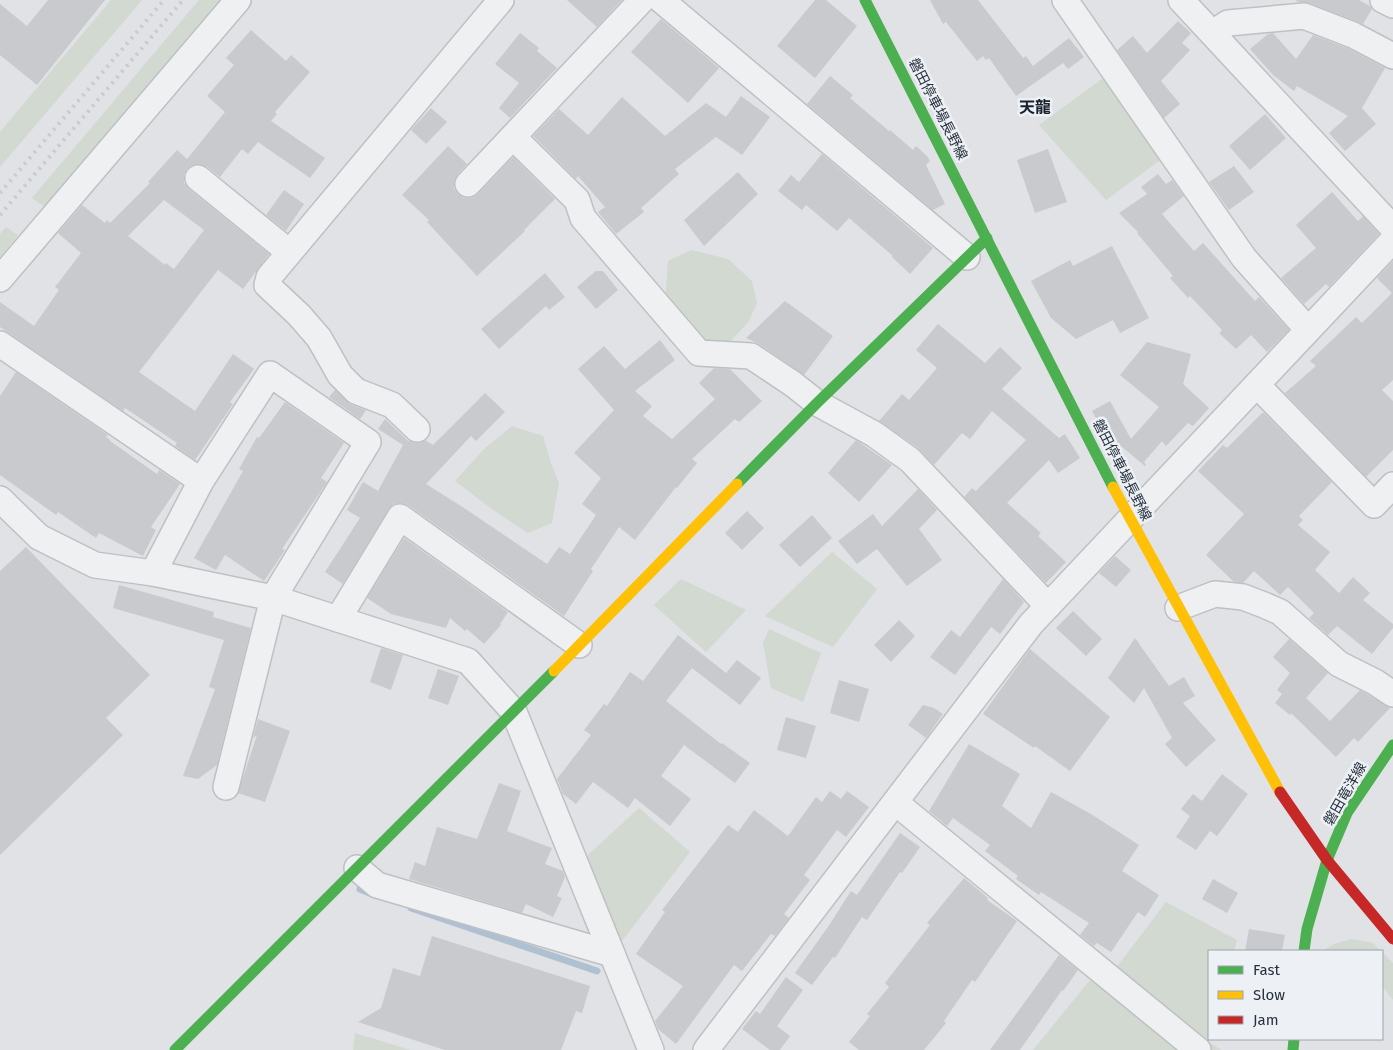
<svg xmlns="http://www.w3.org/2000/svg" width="1393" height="1050" viewBox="0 0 1393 1050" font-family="'Fira Sans','Noto Sans JP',sans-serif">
	<rect width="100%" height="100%" fill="#e0e2e5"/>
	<!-- green -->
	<g fill="#d1d9d0">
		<polygon points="111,0 142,0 0,167 0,132"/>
		<polygon points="199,0 224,0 46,208 32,198"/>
		<polygon points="1113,71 1170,153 1106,200 1039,125"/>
		<polygon points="6,227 18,235 0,257 0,234"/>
		<polygon points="691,250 728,259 752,281 757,303 749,321 719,354 694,348 665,302 668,261"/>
		<polygon points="512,426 543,436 551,463 559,483 552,523 528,533 489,507 455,481 485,448"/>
		<polygon points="832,552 877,589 833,647 765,616"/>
		<polygon points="681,579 746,610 706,652 654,605"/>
		<polygon points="769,629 821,653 803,702 771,688 763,643"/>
		<polygon points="639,808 690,852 612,954 576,866"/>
		<polygon points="1166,902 1237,940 1234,951 1209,951 1209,1042 1221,1050 1033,1050 1099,969 1110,976"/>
		<polygon points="1352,939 1373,943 1381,951 1322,951 1334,944"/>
		<polygon points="1382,952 1393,963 1393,1000 1382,986"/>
		<polygon points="355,1033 410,1050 353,1050"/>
	</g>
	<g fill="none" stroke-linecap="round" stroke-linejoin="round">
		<!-- stream -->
		<g stroke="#aec0d1" stroke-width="7">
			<polyline points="360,889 372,894"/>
			<polyline points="411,908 597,971"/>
		</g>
	</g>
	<!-- building -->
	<g fill="#c8cacd" fill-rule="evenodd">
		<polygon points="48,0 105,0 37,85 0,55 0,4 27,26"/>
		<polygon points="567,0 622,0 597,27"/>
		<polygon points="815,0 826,0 857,26 815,78 777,46"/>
		<polygon points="930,0 978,0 1023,58 1026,56 1033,66 1069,38 1084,57 1068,69 1063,63 1016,96 989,58 986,60 983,56 977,61 946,22 943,24"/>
		<polygon points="1295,0 1359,0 1370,6 1372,9 1363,24 1309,3 1299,2"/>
		<polygon points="661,19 719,68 688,103 631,52"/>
		<polygon points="1178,21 1191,33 1182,43 1190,50 1161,81 1180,104 1164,118 1117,50 1133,36 1147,53"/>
		<path d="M251 30 286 61 291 55 310 72 275 112 277 114 271 121 325 158 310 178 258 142 248 154 242 149 220 177 207 167 200 164 192 165 187 169 184 175V183L189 189 269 254 243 289 218 270 139 372 195 411 233 354 254 369 230 402 233 404 195 460 175 446 177 443 125 408 123 411 0 327V302L34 326 59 290 55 287 81 253 58 233 82 205 105 223 107 220 110 223 150 183 148 182 177 150 187 159 225 112 207 96 234 65 226 58ZM164 200 204 230 174 269 166 263 165 265 128 236Z"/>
		<polygon points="520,33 539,48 537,51 557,68 510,118 499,108 519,83 495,64"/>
		<polygon points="1273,33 1296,59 1313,35 1347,48 1385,68 1362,108 1376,124 1345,151 1329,133 1348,116 1297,86 1294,91 1273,75 1250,49 1268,34"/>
		<polygon points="830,76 853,95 850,98 889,131 890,130 913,150 916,146 927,156 930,161 926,165 945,204 933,210 807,104"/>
		<polygon points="741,96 770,117 742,155 716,137 675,169 679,174 641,208 644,212 616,234 598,212 605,207 578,176 576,179 533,136 559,109 588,135 622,97 665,136 706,103 726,117"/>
		<polygon points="431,108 447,122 426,144 411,130"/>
		<polygon points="1265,114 1286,138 1250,170 1229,146"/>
		<polygon points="448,146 467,164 458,174 454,181 454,189 458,194 464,198 472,198 478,194 513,157 555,199 524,230 525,231 477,276 427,222 429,220 402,195"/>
		<polygon points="1048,149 1067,202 1035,213 1017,160"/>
		<polygon points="822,154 933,248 910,274 892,257 893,256 849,218 837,231 806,205 802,210 778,191 791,175 799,182"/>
		<polygon points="1234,166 1254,192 1229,210 1209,182"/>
		<polygon points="738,172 758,194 704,246 684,220"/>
		<polygon points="1158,174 1166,184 1172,180 1184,196 1162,214 1194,251 1203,243 1255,301 1259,297 1289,330 1267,352 1251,335 1236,349 1219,333 1222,330 1190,296 1188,298 1170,278 1173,276 1137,233 1138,232 1119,213 1147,194 1141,187"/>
		<polygon points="284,190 304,204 286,231 266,215"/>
		<polygon points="1332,192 1358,221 1363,216 1379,234 1329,287 1326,284 1304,304 1281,278 1316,248 1296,225"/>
		<polygon points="1112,246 1149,318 1120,333 1113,320 1076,339 1051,318 1031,281 1070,260 1073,266"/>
		<polygon points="1393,261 1393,380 1382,390 1393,401 1393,450 1366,477 1285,393 1316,366 1310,361 1356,317 1362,323 1392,293 1377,278"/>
		<polygon points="596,271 603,271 618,290 596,309 577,287"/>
		<polygon points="545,273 565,297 549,310 546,306 499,349 481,329"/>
		<polygon points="785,301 833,336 804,375 759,344 746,338"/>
		<polygon points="938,324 985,363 1000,347 1022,368 1002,389 1059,438 1065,434 1080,458 1058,473 1049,460 1007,503 1041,533 1038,536 1066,562 1046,583 964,497 972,488 976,491 1026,440 992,411 970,439 962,433 934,465 918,448 879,421 902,394 909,400 937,368 916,350"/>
		<polygon points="660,340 675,360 635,391 652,406 643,416 672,439 715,399 699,383 714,368 730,369 762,401 739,422 735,419 692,459 697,463 677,488 676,487 635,540 619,527 591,569 593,571 564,616 408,505 402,503 394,504 388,510 343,584 325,572 360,518 347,510 363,482 378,491 403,445 378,429 385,419 407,440 414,443 421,443 425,440 433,445 485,393 505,412 476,441 471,436 426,484 464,508 547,564 559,547 570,554 596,515 582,504 601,478 574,453 614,410 578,369 604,346 625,369"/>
		<polygon points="1147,342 1191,354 1183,384 1209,408 1193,426 1188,423 1166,446 1162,441 1144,462 1146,465 1145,466 1104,432 1092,411 1110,401 1131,439 1159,407 1120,375"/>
		<polygon points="16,372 108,435 106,437 110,440 110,441 157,474 159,470 180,484 151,527 156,530 143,556 99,533 96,538 58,512 56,515 0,475 0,396"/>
		<polygon points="335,390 350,404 366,410 360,419 329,397"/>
		<polygon points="285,402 344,443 321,478 327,482 282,549 285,550 264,581 225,555 216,570 194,558 243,471 239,469 257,437 259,438"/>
		<polygon points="1262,413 1264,413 1332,482 1299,516 1303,520 1298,525 1330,552 1315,570 1339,593 1353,577 1370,593 1363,600 1393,624 1393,628 1372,654 1337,626 1328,635 1309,618 1314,613 1288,587 1280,595 1254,571 1243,583 1234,582 1206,555 1244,514 1198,471 1223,445 1227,448"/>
		<polygon points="856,440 892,465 859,502 828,473"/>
		<polygon points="918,489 937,510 919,529 942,560 907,586 877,549 857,564 838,541 873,514 882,526"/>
		<polygon points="747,511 764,528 742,550 725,533"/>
		<polygon points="812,515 832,538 800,567 779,545"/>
		<polygon points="404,538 508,612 500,624 501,625 484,644 467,629 465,631 450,618 446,628 391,614 367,598"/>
		<polygon points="26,547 150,675 106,718 123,735 0,855 0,571"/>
		<polygon points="1115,556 1131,570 1116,587 1099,573"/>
		<polygon points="1003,579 1024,602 1000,634 991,627 955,675 930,657 951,630 960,637"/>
		<polygon points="119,585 214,612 213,617 251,628 217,765 198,779 183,776 215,689 209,687 224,640 113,608"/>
		<polygon points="1073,611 1102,639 1086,656 1056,628"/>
		<polygon points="899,620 915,636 891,662 874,645"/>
		<polygon points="678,635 726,673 737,660 761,678 740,705 692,668 666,701 721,744 722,743 750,763 735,783 684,745 661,776 691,799 670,826 635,798 628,808 593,782 576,804 563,794 557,779 591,735 584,730 604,704 607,706 630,672 643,681"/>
		<polygon points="1135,638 1169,686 1184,677 1195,696 1183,703 1216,740 1186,767 1165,744 1172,738 1144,688 1134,703 1108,678"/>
		<polygon points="1289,639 1328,673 1306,698 1330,721 1360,690 1390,708 1358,742 1354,738 1336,757 1291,713 1290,715 1275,703 1282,694 1277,690 1290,673 1273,657"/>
		<polygon points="381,648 403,655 391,690 370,682"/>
		<polygon points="1030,649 1110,717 1070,771 1035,746 1034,748 983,714"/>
		<polygon points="438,669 459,676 448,705 428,698"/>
		<polygon points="839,680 869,689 859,722 830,713"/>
		<polygon points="923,705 934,708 943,714 926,738 908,725"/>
		<polygon points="786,717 816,726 806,758 777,750"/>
		<polygon points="258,719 290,731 265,802 238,793 257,735 253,738"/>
		<polygon points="969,744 1020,774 1002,806 1031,828 1051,792 1091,814 1139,845 1122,871 1159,895 1145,917 1138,912 1111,952 1097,943 1094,946 1080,935 1089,923 1041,892 1039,895 1016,879 1018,876 985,851 990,845 953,818 947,826 929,811"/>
		<polygon points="1222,774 1248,794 1217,836 1210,831 1196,850 1176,837 1190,816 1181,809 1193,794 1202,801"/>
		<polygon points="499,783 521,791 507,831 552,848 545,864 563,871 565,877 557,896 562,898 553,917 526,904 522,913 409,879 415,862 425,866 437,827 477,839"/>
		<polygon points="830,791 841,799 847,791 869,807 846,837 837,830 804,875 810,880 784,914 789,918 775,936 771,934 742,971 734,965 676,1044 658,1029 655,1021 683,986 636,954 665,912 662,910 728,825 738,832 754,810 788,836 816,797 822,802"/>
		<polygon points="900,833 920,847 902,873 900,872 867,920 862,917 835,958 833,957 812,985 795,973 830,924 851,891 857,895"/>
		<polygon points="964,878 988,898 987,900 1017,921 975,982 972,980 944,1021 946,1023 924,1050 859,1050 849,1042 870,1016 867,1014 889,987 885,983 930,925 927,923"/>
		<polygon points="1213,879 1238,893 1227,913 1202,899"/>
		<polygon points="1249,929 1285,935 1282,951 1245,951"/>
		<polygon points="432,936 590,986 582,1013 576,1011 561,1050 445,1050 358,1022 381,1008 393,968 420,976"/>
		<polygon points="1059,955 1078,970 1063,991 1062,990 1020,1050 990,1050"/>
		<polygon points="786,977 803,990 777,1026 790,1036 780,1050 770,1050 742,1029 756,1011 760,1014"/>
	</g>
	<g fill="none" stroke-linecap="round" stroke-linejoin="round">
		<defs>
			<g id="street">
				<polyline points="661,0 967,257"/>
				<polyline points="1065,0 1244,258 1308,330"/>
				<polyline points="1181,0 1393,228"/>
				<polyline points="1383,0 1393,5"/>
				<polyline points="1213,33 1228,23 1304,16 1353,35 1393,56"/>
				<polyline points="513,137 577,200 583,218 699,353 751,356 793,384 817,403 874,434 910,460 1048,606"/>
				<polyline points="198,178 289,252"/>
				<polyline points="468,184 642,0"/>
				<polyline points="0,279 238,0"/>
				<polyline points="0,344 201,481"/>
				<polyline points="1257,385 1374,505 1393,485"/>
				<polyline points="417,429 392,405 356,391 340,375 319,338 299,315 267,285 269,277 501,0"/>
				<polyline points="0,499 39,537 95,565 153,573 273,598 468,661 514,712 651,1050"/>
				<polyline points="153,573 201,481 270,374 368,442 273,598 226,787"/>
				<polyline points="1178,608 1215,594 1243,597 1264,605 1280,612 1339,664 1375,682 1393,694"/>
				<polyline points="338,619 400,517 579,645"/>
				<polyline points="896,803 1198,1050"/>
				<polyline points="357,868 377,885 612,954"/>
				<polyline points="706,1050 1031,624 1393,240"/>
			</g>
		</defs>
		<!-- street casing -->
		<use href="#street" stroke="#bec0c3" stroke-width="28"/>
		<!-- street -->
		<use href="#street" stroke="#eff0f2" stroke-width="25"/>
		<!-- fast -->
		<g stroke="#4caf50" stroke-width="11">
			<polyline points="865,0 1113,487"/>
			<polyline points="737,484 817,403 987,238"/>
			<polyline points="1304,951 1307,929 1327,860 1347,813 1393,745"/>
			<polyline points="175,1050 554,671"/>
			<polyline points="1293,1050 1294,1039"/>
		</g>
		<!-- slow -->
		<g stroke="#ffc107" stroke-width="11">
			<polyline points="1113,487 1280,792"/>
			<polyline points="554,671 737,484"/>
		</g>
		<!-- jam -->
		<polyline stroke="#c62828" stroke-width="11" points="1280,792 1327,860 1393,939"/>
		<!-- rail -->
		<g stroke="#c9cbcd" stroke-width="4" stroke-dasharray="2.5 5" stroke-linecap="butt">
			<polyline points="0,193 164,0"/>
			<polyline points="0,215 183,0"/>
		</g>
	</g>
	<g text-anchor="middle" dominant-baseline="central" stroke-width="5" stroke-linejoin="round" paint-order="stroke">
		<!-- street labels -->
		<g font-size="14" fill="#27313e" stroke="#edf1f5">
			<text transform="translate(938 109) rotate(63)">磐田停車場長野線</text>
			<text transform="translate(1122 470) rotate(63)">磐田停車場長野線</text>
			<text transform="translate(1345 794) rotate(-60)">磐田竜洋線</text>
		</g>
		<!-- quarter labels -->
		<g font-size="16" font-weight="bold" fill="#19222f" stroke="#edf1f5">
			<text x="1035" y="107">天龍</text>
		</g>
	</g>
	<!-- legend -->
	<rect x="1208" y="950" width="175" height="90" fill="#edf1f5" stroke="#9ea4ac"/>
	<rect x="1218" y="966" width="25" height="8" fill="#4caf50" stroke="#9ea4ac"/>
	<text x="1253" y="975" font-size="15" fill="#27313e">Fast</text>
	<rect x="1218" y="991" width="25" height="8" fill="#ffc107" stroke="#9ea4ac"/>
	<text x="1253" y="1000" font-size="15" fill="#27313e">Slow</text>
	<rect x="1218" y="1016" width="25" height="8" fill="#c62828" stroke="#9ea4ac"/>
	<text x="1253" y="1025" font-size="15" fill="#27313e">Jam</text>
</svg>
